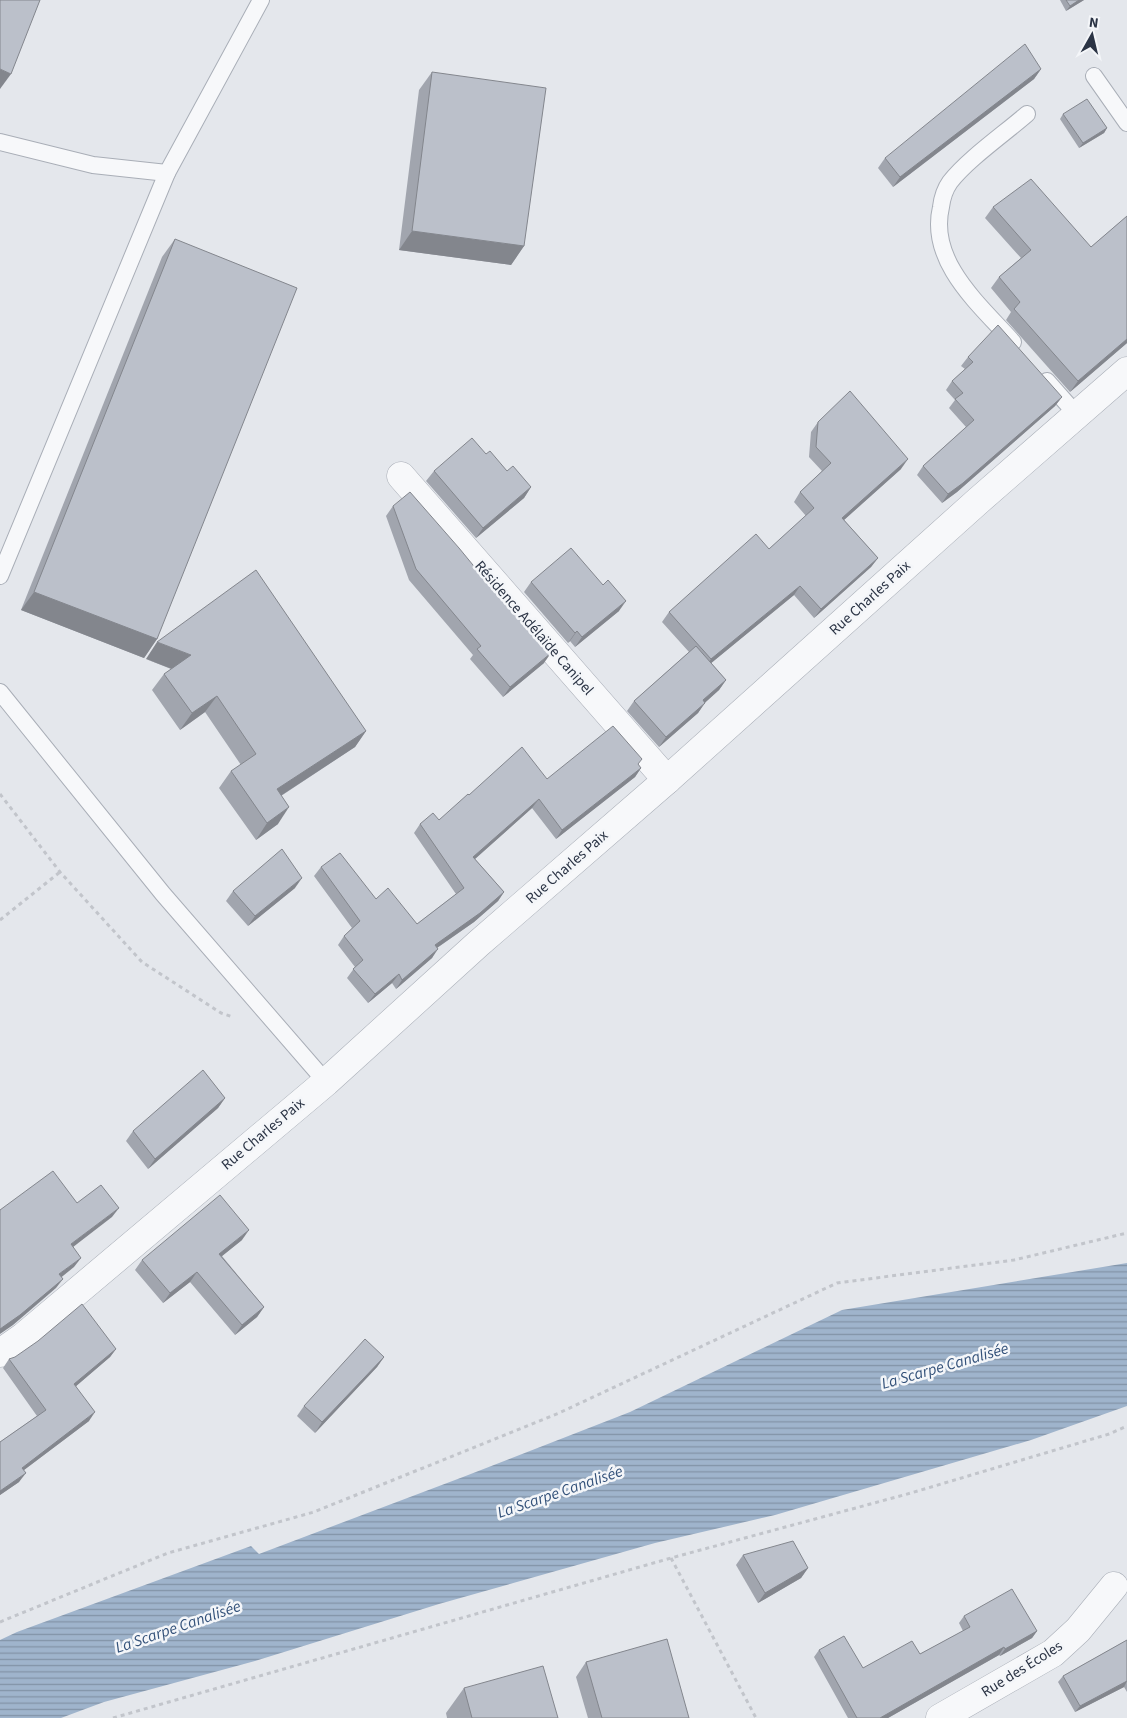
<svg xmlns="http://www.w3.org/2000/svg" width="1127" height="1718" viewBox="0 0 1127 1718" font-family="'Source Sans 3',sans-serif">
	<defs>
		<pattern id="water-rules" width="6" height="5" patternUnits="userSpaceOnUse" patternTransform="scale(1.25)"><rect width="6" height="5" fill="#9fb4cc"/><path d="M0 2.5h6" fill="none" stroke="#8293a7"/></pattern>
	</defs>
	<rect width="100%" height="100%" fill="#e4e7ec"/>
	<!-- water -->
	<polygon fill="url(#water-rules)" points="1127,1263 1127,1406 1031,1440 775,1515 655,1543 439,1604 255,1661 104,1702 61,1718 0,1718 0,1640 17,1632 251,1546 259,1554 463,1477 630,1412 842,1310"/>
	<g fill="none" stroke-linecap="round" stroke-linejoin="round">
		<defs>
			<g id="lane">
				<polyline points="1094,76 1127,123"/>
				<polyline points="0,142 93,165 167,173 261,0"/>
				<path d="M1013 342C980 305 928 262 941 207 942 199 945 189 950 182 968 159 1004 134 1027 114"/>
				<polyline points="1047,381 1077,415"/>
				<polyline points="0,576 167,173"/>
				<polyline points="0,692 163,894 326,1082"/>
			</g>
			<g id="street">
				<polyline points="401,476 667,780"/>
				<polyline points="0,1353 23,1337 326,1082 479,943 667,780 978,501 1127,371"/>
				<polyline points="940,1718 1053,1653 1078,1630 1114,1586"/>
			</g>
		</defs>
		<!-- lane casing -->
		<use href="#lane" stroke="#a9aeb7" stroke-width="18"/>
		<!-- street casing -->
		<use href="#street" stroke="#a9aeb7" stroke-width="29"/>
		<!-- path -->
		<g stroke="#c2c5cb" stroke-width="3" stroke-dasharray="4 4" stroke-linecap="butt">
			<polyline points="0,794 60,872 142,962 221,1013 233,1017"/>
			<polyline points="0,920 60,872"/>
			<polyline points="671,1558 756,1718"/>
			<polyline points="0,1622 168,1553 314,1512 559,1413 837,1283 1014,1260 1127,1233"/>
			<polyline points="113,1718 671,1558 911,1493 1109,1434 1127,1426"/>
		</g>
		<!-- lane -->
		<use href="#lane" stroke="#f7f8fa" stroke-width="16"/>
		<!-- street -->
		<use href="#street" stroke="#f7f8fa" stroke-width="28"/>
	</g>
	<!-- wall -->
	<g fill="#a1a5ae">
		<polygon points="1060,0 1084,0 1066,11"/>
		<polygon points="1041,69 1034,79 893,187 878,168 885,158"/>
		<polygon points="432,72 524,246 511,265 399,250 419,90"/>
		<polygon points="1063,114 1107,128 1104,133 1079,148 1060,119"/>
		<polygon points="993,207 1091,247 1127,216 1127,343 1070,392 1006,320 1011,312 991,288 999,277 1021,258 985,218"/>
		<polygon points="175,239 157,639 144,658 21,610 162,257"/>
		<polygon points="968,357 1062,397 1055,406 957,492 942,503 917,475 923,466 966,427 949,408 955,400 946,390 952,381 965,369 961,366"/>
		<polygon points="818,422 901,469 844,520 878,558 871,567 814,618 794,595 711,663 726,680 719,690 705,702 698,713 659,747 627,711 634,701 689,652 662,622 669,612 769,549 806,516 794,502 800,492 822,471 809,457 811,432"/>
		<polygon points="486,454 507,471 531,487 524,498 476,538 426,481 434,471"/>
		<polygon points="393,506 505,604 544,663 503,697 470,659 473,655 409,580 386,516"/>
		<polygon points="531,582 619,611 575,647 570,641 568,643 524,592"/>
		<polygon points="146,659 366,731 355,747 281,796 278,824 256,840 219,788 231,771 241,765 205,712 180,730 152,690 164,674 171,669"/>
		<polygon points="638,765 641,768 635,777 556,839 532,808 475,859 504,892 498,901 474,922 437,948 432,958 396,989 392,983 368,1003 347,978 355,967 338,945 344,936 352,928 314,876 321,867 417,924 456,894 414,833 420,824 439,820 547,779"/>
		<polygon points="295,888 248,926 226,901 233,891"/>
		<polygon points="225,1098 218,1108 148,1169 126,1141 133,1131"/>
		<polygon points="242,1240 222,1256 264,1307 257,1317 235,1335 190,1282 163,1303 135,1270 142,1260"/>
		<polygon points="116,1349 110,1357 76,1386 89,1421 24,1470 19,1482 0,1495 0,1442 37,1416 3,1368 9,1359"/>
		<polygon points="384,1357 377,1367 315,1433 297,1416 304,1406"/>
		<polygon points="743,1555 808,1568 801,1578 758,1603 736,1565"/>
		<polygon points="964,1616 1037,1631 1032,1638 1000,1656 999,1655 888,1718 848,1718 814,1657 819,1650 863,1668 920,1654 963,1631 959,1623"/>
		<polygon points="1127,1640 1127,1692 1124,1687 1075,1712 1058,1682 1063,1676"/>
		<polygon points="586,1662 689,1718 588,1718 576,1677"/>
		<polygon points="464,1688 558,1718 447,1718 446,1713"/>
	</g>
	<!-- shaded-wall -->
	<g fill="#83868d">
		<polygon points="1079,0 1084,0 1066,11 1070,6"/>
		<polygon points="0,69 11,74 0,89"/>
		<polygon points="1041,69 1034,79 893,187 900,177"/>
		<polygon points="1107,128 1104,133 1079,148 1083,143"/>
		<polygon points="412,231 524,246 511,265 399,250"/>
		<polygon points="1127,339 1127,343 1070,392 1078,381"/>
		<polygon points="1062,397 1055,406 957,492 942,503 948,494"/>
		<polygon points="908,459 901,469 835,528 842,518"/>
		<polygon points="531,487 524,498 476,538 483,528"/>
		<polygon points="878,558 871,567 814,618 821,609"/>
		<polygon points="800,586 794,595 704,669 711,659"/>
		<polygon points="34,592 157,639 144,658 21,610"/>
		<polygon points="626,601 619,611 575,647 582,637"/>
		<polygon points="577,631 570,641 568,643 575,633"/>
		<polygon points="157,642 191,655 180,672 146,659"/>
		<polygon points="551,653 544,663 503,697 510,687"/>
		<polygon points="726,680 719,690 696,711 703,700"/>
		<polygon points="217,696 205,712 180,730 192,713"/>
		<polygon points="705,703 698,713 659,747 666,737"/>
		<polygon points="366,731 355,747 265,806 277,789"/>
		<polygon points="641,768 635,777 556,839 562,830"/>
		<polygon points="539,799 532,808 467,866 473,857"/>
		<polygon points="289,807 278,824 256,840 267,823"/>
		<polygon points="302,878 295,888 248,926 255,916"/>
		<polygon points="504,892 498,901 474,922 428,954 435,945"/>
		<polygon points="438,949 432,958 396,989 402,980"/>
		<polygon points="399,974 392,983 368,1003 375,994"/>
		<polygon points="225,1098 218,1108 148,1169 155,1159"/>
		<polygon points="119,1208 112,1217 64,1254 71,1244"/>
		<polygon points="249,1230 242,1240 212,1264 219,1254"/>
		<polygon points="81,1258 74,1267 53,1284 59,1274"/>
		<polygon points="197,1272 190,1282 163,1303 170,1293"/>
		<polygon points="63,1279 56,1288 13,1325 0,1334 0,1329"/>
		<polygon points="264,1307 257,1317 235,1335 242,1325"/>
		<polygon points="116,1349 110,1357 68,1393 74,1384"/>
		<polygon points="384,1357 377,1367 315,1433 322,1422"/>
		<polygon points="95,1412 89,1421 16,1476 22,1468"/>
		<polygon points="26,1473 19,1482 0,1495 0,1491"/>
		<polygon points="808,1568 801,1578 758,1603 765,1593"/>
		<polygon points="1037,1631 1032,1638 1000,1656 1005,1649"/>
		<polygon points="1004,1647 999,1655 888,1718 880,1718"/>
		<polygon points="1127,1681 1124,1687 1075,1712 1080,1706"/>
	</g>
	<!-- building -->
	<g fill="#bbc0ca" stroke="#83868d">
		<polygon points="0,0 40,0 11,74 0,69"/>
		<polygon points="1066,0 1079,0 1070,6"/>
		<polygon points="1025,44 1041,69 900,177 885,158"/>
		<polygon points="432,72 546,88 524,246 412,231"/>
		<polygon points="1087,99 1107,128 1083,143 1063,114"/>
		<polygon points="1031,179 1091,247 1127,216 1127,339 1078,381 1014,309 1020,302 999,277 1031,250 993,207"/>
		<polygon points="175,239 297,288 157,639 34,592"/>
		<polygon points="998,325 1062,397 963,483 948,494 923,466 974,420 955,399 963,393 952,381 973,362 968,357"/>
		<polygon points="850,391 908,459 842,518 878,558 821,609 800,586 711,659 669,612 756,534 769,549 814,508 800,492 831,463 816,447 818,422"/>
		<polygon points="472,438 486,454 490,451 507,471 513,466 531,487 483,528 434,471"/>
		<polygon points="410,492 459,548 505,604 507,603 551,653 510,687 477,649 481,646 416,569 393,506"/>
		<polygon points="571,548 603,585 608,580 626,601 582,637 577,631 575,633 531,582"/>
		<polygon points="256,570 366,731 277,789 289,807 267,823 231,771 256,754 217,696 192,713 164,674 191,655 157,642"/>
		<polygon points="696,646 726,680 703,700 705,703 666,737 634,701"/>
		<polygon points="613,726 642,759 638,764 641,768 562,830 539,799 473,857 504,892 480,913 435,945 438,949 402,980 399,974 375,994 353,969 363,960 344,936 360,921 321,867 340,853 376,899 388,888 417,924 464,888 420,824 433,813 439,820 468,794 469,795 522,747 547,779"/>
		<polygon points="282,849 302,878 255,916 233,891"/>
		<polygon points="203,1070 225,1098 155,1159 133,1131"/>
		<polygon points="53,1171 77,1203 101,1185 119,1208 71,1244 81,1258 59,1274 63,1279 20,1315 0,1329 0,1210"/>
		<polygon points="220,1195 249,1230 219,1254 264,1307 242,1325 197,1272 170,1293 142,1260"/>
		<polygon points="82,1304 116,1349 74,1384 95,1412 22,1468 26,1473 0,1491 0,1442 46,1410 9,1359 15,1357 38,1341"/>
		<polygon points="365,1339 384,1357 322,1422 304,1406"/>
		<polygon points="793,1541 808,1568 765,1593 743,1555"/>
		<polygon points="1012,1589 1037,1631 1005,1649 1004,1647 880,1718 857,1718 819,1650 844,1636 863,1668 912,1641 920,1654 970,1627 964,1616"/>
		<polygon points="667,1639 689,1718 602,1718 586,1662"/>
		<polygon points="1127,1640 1127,1681 1080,1706 1063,1676"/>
		<polygon points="543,1666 558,1718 472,1718 464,1688"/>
	</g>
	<g text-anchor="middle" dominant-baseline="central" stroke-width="5" stroke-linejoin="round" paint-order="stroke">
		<!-- street labels -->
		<g font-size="15" fill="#2b3445" stroke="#f4f6f9">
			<text transform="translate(870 598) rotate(-42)">Rue Charles Paix</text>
			<text transform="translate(534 628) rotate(49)">Résidence Adélaïde Canipel</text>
			<text transform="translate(567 867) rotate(-41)">Rue Charles Paix</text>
			<text transform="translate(263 1134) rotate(-40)">Rue Charles Paix</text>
			<text transform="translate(1022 1669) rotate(-32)">Rue des Écoles</text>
		</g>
		<!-- water labels -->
		<g font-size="16" font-style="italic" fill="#34527a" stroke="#f4f6f9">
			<text transform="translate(945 1366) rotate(-16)">La Scarpe Canalisée</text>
			<text transform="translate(560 1492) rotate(-19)">La Scarpe Canalisée</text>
			<text transform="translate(178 1627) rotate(-19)">La Scarpe Canalisée</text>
		</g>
	</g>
	<!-- north arrow -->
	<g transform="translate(1092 35) rotate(8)" stroke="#f4f6f9" stroke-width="4" paint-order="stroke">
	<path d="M0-4L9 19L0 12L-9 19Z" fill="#2b3445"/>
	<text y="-8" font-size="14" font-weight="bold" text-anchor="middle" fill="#2b3445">N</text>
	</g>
</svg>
